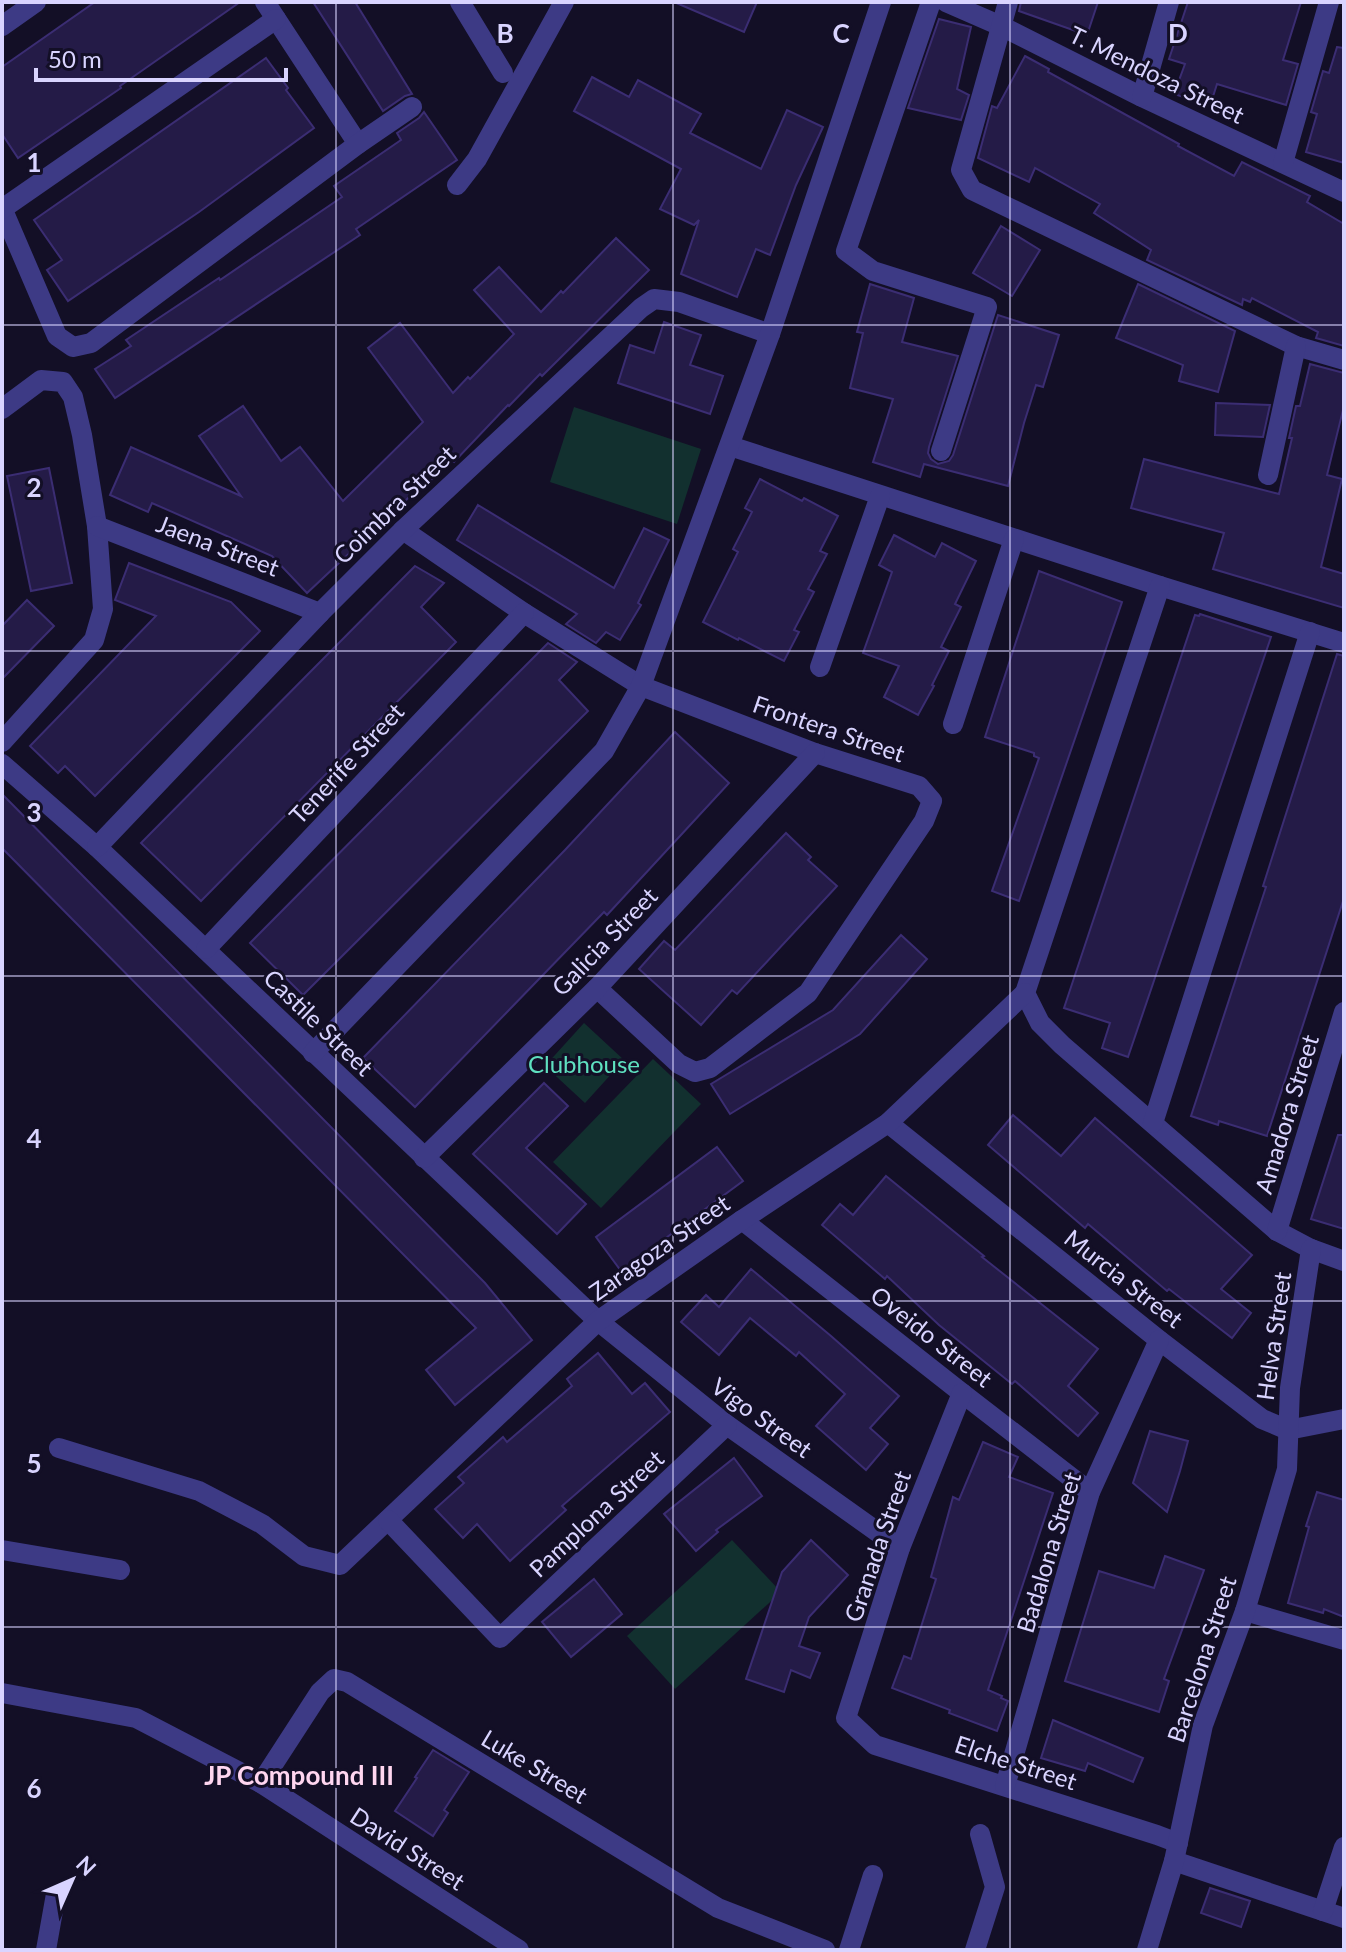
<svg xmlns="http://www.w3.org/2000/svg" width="1346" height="1952" viewBox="0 0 1346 1952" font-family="Lato,sans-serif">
	<rect width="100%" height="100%" fill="#130f26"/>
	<!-- green -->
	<g fill="#12302f">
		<polygon points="574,407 701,449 677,524 550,482"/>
		<polygon points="584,1023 624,1060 585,1103 545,1066"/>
		<polygon points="653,1059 701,1104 601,1208 553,1162"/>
		<polygon points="732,1540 781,1592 675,1689 627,1636"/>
	</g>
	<!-- building -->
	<g fill="#241b47" stroke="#3b2d73" stroke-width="2">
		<polygon points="95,2 240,2 120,86 121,88 18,158 2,134 2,67"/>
		<polygon points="313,2 355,2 412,94 405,96 383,111"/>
		<polygon points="674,2 757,2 744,32"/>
		<polygon points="1021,2 1098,2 1087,35 1019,11"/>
		<polygon points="1188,2 1301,2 1283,60 1298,64 1286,105 1217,84 1210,106 1174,94 1185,64 1169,59"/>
		<polygon points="939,19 971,27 957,89 969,95 961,120 908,108"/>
		<polygon points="1337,47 1344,48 1344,163 1306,152 1317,114 1311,112 1323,71 1329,73"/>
		<polygon points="1025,56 1049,69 1048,72 1179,144 1178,146 1234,176 1242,162 1310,196 1307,202 1344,224 1344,346 1316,338 1318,332 1252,298 1250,302 1243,299 1242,305 1147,260 1151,250 1094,213 1100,204 1035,168 1029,182 978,158 992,106 997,108"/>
		<polygon points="266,58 288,88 286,90 314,128 199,212 68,301 47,270 62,260 34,220"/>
		<polygon points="592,77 629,97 638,80 701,114 690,133 761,169 787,110 823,127 796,185 770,255 756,249 737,297 681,274 699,220 694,225 660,209 681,169 574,111"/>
		<polygon points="424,112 457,160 356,229 360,235 115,398 95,369 131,346 126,340 219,278 220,280 342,197 334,186 401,140 397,133 419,118"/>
		<polygon points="1001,226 1040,250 1012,296 973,273"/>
		<polygon points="616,238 649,270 542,376 540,374 509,406 508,405 454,462 451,460 423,488 421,486 307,593 272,556 152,503 148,512 110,495 131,447 241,496 199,436 243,406 281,461 300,447 343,501 423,422 368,348 400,323 453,393 468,377 470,379 514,334 474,290 499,267 541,312 561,291 563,293"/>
		<polygon points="870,284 914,298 902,342 958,356 929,447 928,453 931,459 938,464 949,461 953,455 998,315 1059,335 1043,387 1036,385 1024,423 1008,486 924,464 920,477 873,462 893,399 850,388 863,333 857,332"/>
		<polygon points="1138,284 1235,331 1218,392 1179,381 1183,365 1116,338"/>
		<polygon points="664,322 701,335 690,365 723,376 710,414 618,383 630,345 654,353"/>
		<polygon points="1310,364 1344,373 1344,406 1327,475 1342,479 1321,567 1344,574 1344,608 1213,569 1224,533 1131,508 1144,459 1279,494 1292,438 1289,438 1296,406 1300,406"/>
		<polygon points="1216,403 1270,405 1263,437 1215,435"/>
		<polygon points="49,468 72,583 31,591 7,476"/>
		<polygon points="760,479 802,501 804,498 838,516 820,551 827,554 808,589 814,592 794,630 799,632 784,661 739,638 738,640 703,622 738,552 733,549 752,512 745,508"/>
		<polygon points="478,505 614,588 644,528 669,540 638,603 641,605 620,640 606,632 596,643 566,624 577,614 457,540"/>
		<polygon points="894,535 935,557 942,543 976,561 955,604 961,607 941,647 949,651 932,685 934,686 918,715 884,697 899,666 863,653 892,572 879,565"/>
		<polygon points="129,563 231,602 260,631 95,796 65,766 58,773 30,746 156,616 115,600"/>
		<polygon points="415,566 444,583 421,607 456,642 201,901 141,843"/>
		<polygon points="1039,571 1122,602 1019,901 992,891 1039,758 1034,756 1034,753 985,737"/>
		<polygon points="27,600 54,626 2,679 2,626"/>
		<polygon points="1200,614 1271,637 1128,1057 1102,1048 1110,1023 1064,1008 1195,615 1199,616"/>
		<polygon points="548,643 577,662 559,680 588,711 303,995 250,943"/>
		<polygon points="1337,654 1344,656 1344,898 1267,1136 1219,1121 1218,1125 1191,1116 1266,887 1263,886"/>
		<polygon points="675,732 729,783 607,915 604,912 415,1107 363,1058 565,850"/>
		<polygon points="2,794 485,1283 532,1340 455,1405 426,1370 476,1328 2,848"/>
		<polygon points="786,833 811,857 808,860 837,886 737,994 732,990 701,1025 639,969 664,941 675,950"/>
		<polygon points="901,935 927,959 860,1034 730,1114 711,1084 833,1010"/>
		<polygon points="544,1083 568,1106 526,1148 586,1204 557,1234 473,1154"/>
		<polygon points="1013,1115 1061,1156 1095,1118 1252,1255 1221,1289 1251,1313 1232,1338 1169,1289 1167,1291 1088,1224 1085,1228 988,1145"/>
		<polygon points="1338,1135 1344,1135 1344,1229 1311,1219"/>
		<polygon points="717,1147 743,1181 621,1271 596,1237"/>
		<polygon points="886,1176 984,1256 982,1257 1098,1349 1068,1386 1098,1413 1078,1436 1015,1381 1012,1384 939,1325 887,1276 885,1279 822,1225 840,1204 853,1215"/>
		<polygon points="751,1269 831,1336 899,1396 870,1428 888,1444 866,1470 816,1426 845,1394 799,1352 796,1356 750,1318 719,1355 681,1322 706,1295 719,1307"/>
		<polygon points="598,1353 632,1394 645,1383 670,1412 562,1506 566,1510 510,1561 477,1524 463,1538 435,1509 464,1483 458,1477 503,1437 507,1442 572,1386 567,1379"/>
		<polygon points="1150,1431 1188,1441 1180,1471 1167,1512 1133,1483"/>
		<polygon points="983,1442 1018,1457 1009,1477 1053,1493 988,1690 1002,1696 1001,1698 1008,1701 997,1731 949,1713 950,1710 892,1688 904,1656 911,1659 936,1579 931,1577 953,1497 959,1500"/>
		<polygon points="734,1458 762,1496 716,1530 718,1532 696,1551 664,1514"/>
		<polygon points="1317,1492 1344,1500 1344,1617 1324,1609 1323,1613 1288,1603 1309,1527 1306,1526"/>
		<polygon points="811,1540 848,1575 809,1617 799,1646 820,1653 810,1678 791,1670 784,1692 746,1679 782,1572"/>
		<polygon points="1165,1556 1204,1570 1164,1679 1169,1681 1159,1712 1065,1681 1099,1571 1154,1588"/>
		<polygon points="594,1579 622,1614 571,1657 542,1622"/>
		<polygon points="1053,1720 1143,1758 1133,1782 1088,1763 1085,1771 1041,1758"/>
		<polygon points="433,1750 469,1772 444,1810 448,1813 433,1836 395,1811 417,1778 415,1777"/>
		<polygon points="1210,1888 1250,1901 1241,1927 1201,1913"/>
	</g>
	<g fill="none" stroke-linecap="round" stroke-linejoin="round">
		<!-- minor -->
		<g stroke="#3d3a85" stroke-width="20">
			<polyline points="265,2 358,144"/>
			<polyline points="460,2 503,73"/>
			<polyline points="931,2 846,251 873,271 987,307 941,451"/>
			<polyline points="946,2 1001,26 1142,97 1344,192"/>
			<polyline points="1008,2 961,170 972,190 1296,346 1344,360"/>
			<polyline points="2,26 36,2"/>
			<polyline points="1142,97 1169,2"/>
			<polyline points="1283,163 1329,2"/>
			<polyline points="457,185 477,159 564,2"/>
			<polyline points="2,208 57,336 73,347 91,343 358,144 412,107"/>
			<polyline points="2,209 276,19"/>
			<polyline points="2,409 41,380 63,382 73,397 82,435 97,526 103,609 94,640 2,742"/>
			<polyline points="730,446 1160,586 1344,643"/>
			<polyline points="1268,475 1296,346"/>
			<polyline points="97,526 320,613"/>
			<polyline points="403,530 524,613 641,686 815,753 919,786 932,801 924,821 808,993 710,1068 695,1072 679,1064 597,988"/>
			<polyline points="1160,586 1025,993 1040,1023 1062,1045 1277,1231 1311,1249 1344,1261"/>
			<polyline points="820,667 880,496"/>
			<polyline points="953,724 1014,539"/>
			<polyline points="2,764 97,847 598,1321 727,1425 900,1548"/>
			<polyline points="97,847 320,613 403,530 641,308 654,299 679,302 770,334"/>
			<polyline points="206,949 524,613"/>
			<polyline points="313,1053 604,751 641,686 770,334 881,2"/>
			<polyline points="888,1123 1159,1340 1262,1419 1288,1430 1344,1419"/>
			<polyline points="1153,1123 1310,632"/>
			<polyline points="424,1158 597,988 815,753"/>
			<polyline points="742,1220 962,1393 1090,1492"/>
			<polyline points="1277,1231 1344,1012"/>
			<polyline points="962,1393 900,1548 846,1718 875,1745 1157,1835 1178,1843"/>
			<polyline points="59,1448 199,1491 262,1524 304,1556 340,1565 598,1321 742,1220 888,1123 1025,993"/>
			<polyline points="388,1520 500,1638 727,1425"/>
			<polyline points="2,1550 120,1570"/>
			<polyline points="1245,1611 1344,1640"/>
			<polyline points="2,1693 136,1718 261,1783 519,1950"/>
			<polyline points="261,1783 320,1692 334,1679 347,1682 718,1908 825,1950"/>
			<polyline points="1005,1786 1090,1492 1159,1340"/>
			<polyline points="1174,1861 1344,1918"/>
			<polyline points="1323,1911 1344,1847"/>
			<polyline points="46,1950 56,1894"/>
			<polyline points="849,1950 873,1875"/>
			<polyline points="975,1950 995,1887 980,1834"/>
			<polyline points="1147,1950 1174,1861 1203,1725 1245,1611 1287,1469 1290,1388 1311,1249"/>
		</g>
	</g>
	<!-- grid -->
	<path fill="none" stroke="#d9d4ff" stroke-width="2" stroke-opacity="0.55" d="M336 2V1950M673 2V1950M1010 2V1950M2 325H1344M2 651H1344M2 976H1344M2 1301H1344M2 1627H1344"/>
	<g text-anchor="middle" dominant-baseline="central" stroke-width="6" stroke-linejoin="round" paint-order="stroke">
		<!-- street labels -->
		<g font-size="24" fill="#d9d4ff" stroke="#130f26">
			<text transform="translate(1157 74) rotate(26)">T. Mendoza Street</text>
			<text transform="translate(394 504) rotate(-44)">Coimbra Street</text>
			<text transform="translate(218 545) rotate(21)">Jaena Street</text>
			<text transform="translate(829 728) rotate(19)">Frontera Street</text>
			<text transform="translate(346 763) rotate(-47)">Tenerife Street</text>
			<text transform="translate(604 941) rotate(-46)">Galicia Street</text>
			<text transform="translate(319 1022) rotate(44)">Castile Street</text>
			<text transform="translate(1286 1114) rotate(-73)">Amadora Street</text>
			<text transform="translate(659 1247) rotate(-35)">Zaragoza Street</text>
			<text transform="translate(1124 1278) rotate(38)">Murcia Street</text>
			<text transform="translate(932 1336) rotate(38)">Oveido Street</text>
			<text transform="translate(1273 1336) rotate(-82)">Helva Street</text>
			<text transform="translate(762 1417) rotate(36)">Vigo Street</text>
			<text transform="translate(596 1513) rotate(-43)">Pamplona Street</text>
			<text transform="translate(877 1546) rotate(-71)">Granada Street</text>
			<text transform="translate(1048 1552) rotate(-73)">Badalona Street</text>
			<text transform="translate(1201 1659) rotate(-72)">Barcelona Street</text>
			<text transform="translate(1016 1762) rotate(18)">Elche Street</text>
			<text transform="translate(535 1766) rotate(31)">Luke Street</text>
			<text transform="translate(408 1848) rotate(33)">David Street</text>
		</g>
		<!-- park labels -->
		<g font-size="24" fill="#5fe0c0" stroke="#130f26">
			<text x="584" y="1063">Clubhouse</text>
		</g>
		<!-- neighbourhood labels -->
		<g font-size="26" font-weight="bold" fill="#ffd6f0" stroke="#130f26">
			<text x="299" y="1775">JP Compound III</text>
		</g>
	</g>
	<g font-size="26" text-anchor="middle" font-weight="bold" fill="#d9d4ff" stroke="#130f26" stroke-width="6" stroke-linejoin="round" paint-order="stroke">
		<text x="505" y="43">B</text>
		<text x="841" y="43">C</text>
		<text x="1178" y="43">D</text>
		<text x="34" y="172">1</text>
		<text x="34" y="497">2</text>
		<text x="34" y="822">3</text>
		<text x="34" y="1148">4</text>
		<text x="34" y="1473">5</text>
		<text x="34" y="1798">6</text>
	</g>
	<!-- border -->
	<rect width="1346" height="1952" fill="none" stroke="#d9d4ff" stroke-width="8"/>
	<!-- north arrow -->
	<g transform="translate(72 1880) rotate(45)" stroke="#130f26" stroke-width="6" paint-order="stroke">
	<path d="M0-6L14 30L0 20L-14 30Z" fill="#d9d4ff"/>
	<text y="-12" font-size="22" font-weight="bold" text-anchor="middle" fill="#d9d4ff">N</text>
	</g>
	<!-- scale -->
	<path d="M36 68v12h250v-12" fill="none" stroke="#d9d4ff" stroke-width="4"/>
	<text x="48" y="68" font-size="24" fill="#d9d4ff" stroke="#130f26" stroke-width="6" paint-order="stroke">50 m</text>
</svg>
